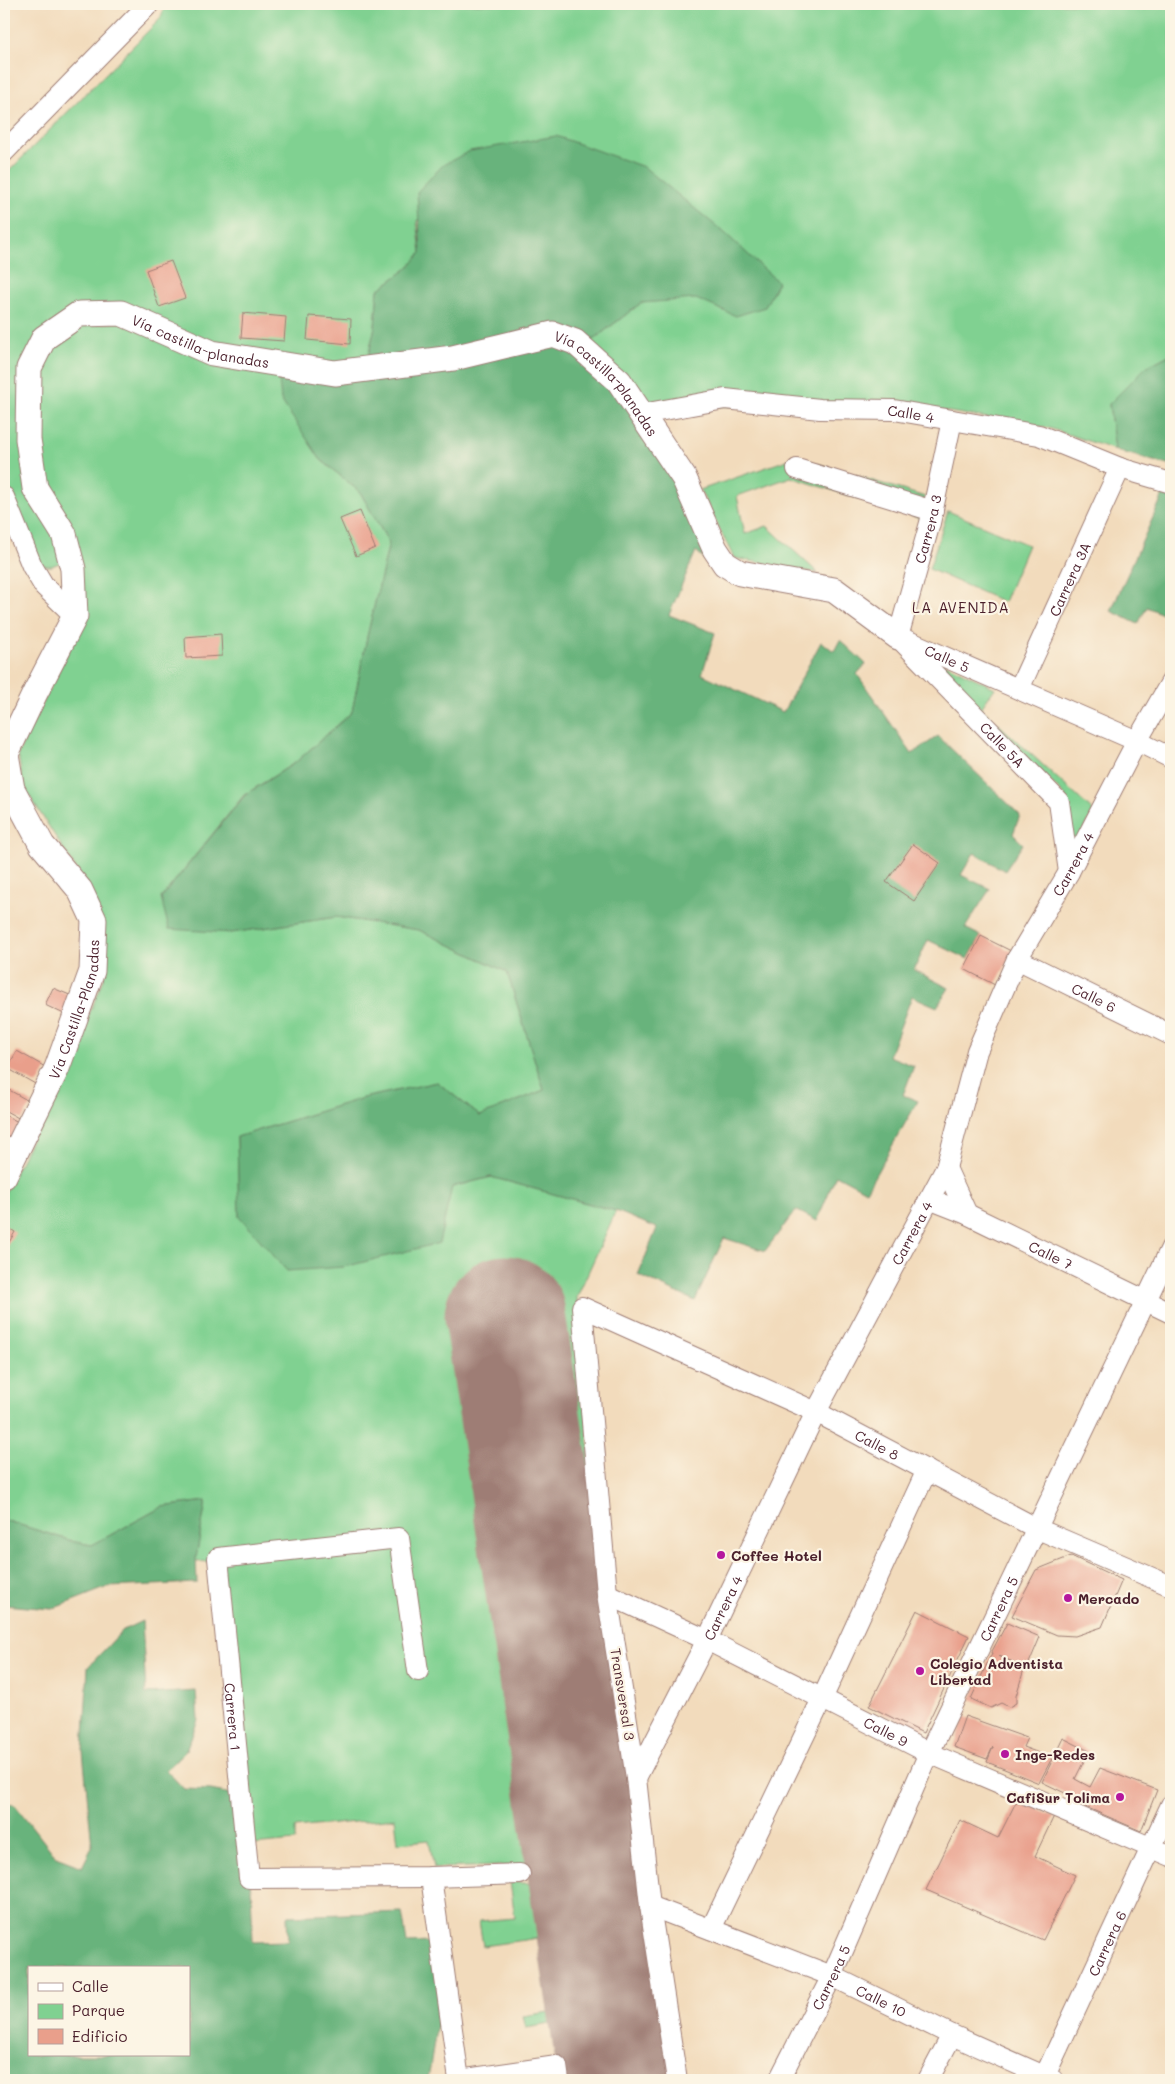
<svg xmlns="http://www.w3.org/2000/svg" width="1175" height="2084" viewBox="0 0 1175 2084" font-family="Mali,sans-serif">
	<rect width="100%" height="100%" fill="#fcf5e5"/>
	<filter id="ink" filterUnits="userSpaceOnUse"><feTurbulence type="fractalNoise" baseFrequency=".02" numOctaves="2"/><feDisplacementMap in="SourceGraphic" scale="10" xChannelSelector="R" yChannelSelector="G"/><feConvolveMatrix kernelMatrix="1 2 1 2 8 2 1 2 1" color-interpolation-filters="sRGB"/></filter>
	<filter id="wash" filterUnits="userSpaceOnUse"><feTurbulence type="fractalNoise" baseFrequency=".0096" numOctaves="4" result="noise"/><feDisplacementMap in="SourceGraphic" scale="20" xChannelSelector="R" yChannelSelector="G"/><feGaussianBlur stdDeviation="1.12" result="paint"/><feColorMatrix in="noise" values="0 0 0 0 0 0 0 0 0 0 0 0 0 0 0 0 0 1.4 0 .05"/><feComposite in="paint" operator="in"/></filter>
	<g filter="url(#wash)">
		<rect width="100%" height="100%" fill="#f2dbbc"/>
		<!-- green -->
		<g fill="#80d191" stroke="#65785e">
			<polygon points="166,4 1171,4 1171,354 1146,367 1109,404 1115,450 1049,428 894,403 650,408 589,343 641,303 692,297 765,307 417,220 421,253 408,268 378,290 375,327 367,362 332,364 217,347 78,309 22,368 61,562 52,566 42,566 35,558 4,476 4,176 160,19"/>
			<polygon points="121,322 278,369 320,459 360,492 389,543 367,637 352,712 296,762 244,795 161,898 231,933 336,917 419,930 507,972 544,1090 480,1116 437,1082 363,1098 237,1137 239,1216 452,1187 491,1177 616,1211 577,1297 600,1594 673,2080 566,2080 556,2023 526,2028 523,2016 563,2010 552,1936 483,1946 479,1921 515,1918 510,1882 534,1884 533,1865 434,1868 429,1840 398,1843 395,1818 295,1828 295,1841 252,1845 216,1561 195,1562 206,1501 162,1507 92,1545 75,1542 4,1520 4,1195 63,1075 104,979 98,922 87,886 23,786 18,754 85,617 48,487 40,443 39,369 48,346 82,325"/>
			<polygon points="796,457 925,497 922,519 791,477 737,496 745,534 767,526 818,573 734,558 700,490"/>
			<polygon points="948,511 1028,545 1004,602 929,569"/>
			<polygon points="919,651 995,688 981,708 1093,811 1072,856 1065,796"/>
		</g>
		<!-- forest -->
		<g fill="#68b37b" stroke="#596953" fill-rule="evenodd">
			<polygon points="556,136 644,167 726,234 778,282 765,307 736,316 696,299 641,303 589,343 453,349 367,362 375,327 378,290 408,268 421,253 417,192 443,165 470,151"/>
			<polygon points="553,343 571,349 615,387 676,483 711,565 696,551 669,615 715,633 702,674 783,712 821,642 834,651 840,640 866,664 857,674 912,754 938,736 1020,815 1013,834 1023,844 1005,871 974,853 961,875 990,889 965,928 981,936 968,959 928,940 914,970 949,988 937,1007 912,996 889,1056 914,1066 903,1095 918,1101 866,1191 836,1175 817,1221 796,1210 765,1251 724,1238 695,1301 638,1275 657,1228 616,1211 491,1177 452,1187 439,1243 344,1267 287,1271 239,1216 237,1137 363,1098 437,1082 480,1116 544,1090 507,972 419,930 336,917 231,933 169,929 161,898 245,795 296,762 352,712 367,637 389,543 360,492 320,459 281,400 278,369"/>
			<polygon points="1171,354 1171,466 1115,450 1109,404 1146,367"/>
			<polygon points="1163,495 1171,497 1171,613 1169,617 1147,607 1138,624 1111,611"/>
			<polygon points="206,1501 196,1558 197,1583 108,1587 52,1609 4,1605 4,1520 75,1542 92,1545 162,1507"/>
			<path d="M142 1621 146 1694 196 1691 198 1720 186 1751 166 1770 184 1789 211 1790 231 1794 251 1888 253 1942 288 1941 287 1916 402 1912 407 1943 433 1942 440 2003 428 2080H4V1803L15 1805 56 1857 82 1867 92 1847 83 1751 88 1667 123 1630ZM29 1968H189V2055H29Z"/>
		</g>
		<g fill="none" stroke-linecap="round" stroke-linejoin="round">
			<!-- runway -->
			<polyline stroke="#9e7d74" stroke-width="121" points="505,1316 619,2080"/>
		</g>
		<g id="blocks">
			<!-- building -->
			<g fill="#e99f8b">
				<polygon points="171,261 185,298 159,307 146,270"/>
				<polygon points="243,313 286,317 284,341 241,338"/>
				<polygon points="309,316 351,319 350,344 307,340"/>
				<polygon points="360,511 375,548 356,556 340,519"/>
				<polygon points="221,634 222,656 186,658 185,637"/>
				<polygon points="913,844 940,863 914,901 886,882"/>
				<polygon points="981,936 1013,952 995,985 964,969"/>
				<polygon points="53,988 72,996 64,1014 45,1005"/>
				<polygon points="17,1051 47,1068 37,1085 7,1068"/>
				<polygon points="4,1087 32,1103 22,1120 4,1110"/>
				<polygon points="5,1115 20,1123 4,1152 4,1117"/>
				<polygon points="4,1225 15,1232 4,1251"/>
				<polygon points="1071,1556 1122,1580 1102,1627 1075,1636 1057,1635 1012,1616 1036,1570"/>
				<polygon points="917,1610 969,1636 923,1733 869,1706"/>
				<polygon points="1007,1623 1040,1637 1027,1668 999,1656 1024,1669 1016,1696 1016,1703 1009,1707 1001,1703 991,1708 971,1699 992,1653 991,1653"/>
				<polygon points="965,1716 1027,1738 1023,1747 1052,1758 1039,1783 987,1762 993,1747 987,1759 954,1747"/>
				<polygon points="1063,1738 1089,1751 1075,1779 1090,1787 1100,1768 1157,1790 1141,1831 1081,1805 1066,1797 1067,1794 1042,1782"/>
				<polygon points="1017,1800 1054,1816 1035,1856 1075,1875 1043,1940 926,1890 960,1820 998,1838"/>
			</g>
		</g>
	</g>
	<g filter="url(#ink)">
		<use href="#blocks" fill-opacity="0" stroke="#9e7d74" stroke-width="1"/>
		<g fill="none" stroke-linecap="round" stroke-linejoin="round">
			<defs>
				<g id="minor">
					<polyline points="4,152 149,4"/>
					<path id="s1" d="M642 414 725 399 820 409 894 410 1039 435 1120 468 1171 483"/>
					<polyline points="797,469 933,511"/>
					<polyline points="4,497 32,566 44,586 75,616"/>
					<path id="s2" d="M898 637 1059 802 1069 872"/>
					<path id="s3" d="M898 637 930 523 952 420"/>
					<path id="s4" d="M906 640 1137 741 1171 758"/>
					<path id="s5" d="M1019 689 1120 468"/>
					<path id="s6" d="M1017 959 1171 1035"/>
					<polyline points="946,1168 967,1214"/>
					<path id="s7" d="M929 1199 967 1214 1171 1313"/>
					<path id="s8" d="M607 1594 707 1640 929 1753 1171 1856"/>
					<path id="s9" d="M418 1671 399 1538 218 1558 249 1878 431 1877 520 1874"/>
					<path id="s10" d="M636 1778 707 1640 816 1412 946 1168 977 1051 1017 959 1069 872 1137 741 1171 682"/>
					<polyline points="431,1877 459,2080 557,2066 559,2080"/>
					<path id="s11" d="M650 1906 832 1976 952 2035 1053 2080"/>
					<polyline points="711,1929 822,1699 927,1470"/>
					<path id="s12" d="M677 2080 650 1906 636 1778 607 1594 582 1307 816 1412 1038 1529 1171 1586"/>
					<path id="s13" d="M779 2080 832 1976 929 1753 1171 1248"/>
					<polyline points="928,2080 952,2035"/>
					<path id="s14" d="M1043 2080 1171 1805"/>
				</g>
				<g id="major">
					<path id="s15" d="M4 1176 57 1068 92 971 94 920 80 890 42 845 12 789 6 754 35 693 75 616 73 569 64 534 35 488 28 439 29 368 44 338 79 314 121 313 212 353 335 373 453 358 553 334 575 342 619 381 684 478 715 549 725 564 740 573 834 590 898 637"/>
				</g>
			</defs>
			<!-- minor casing -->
			<use href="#minor" stroke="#9e7d74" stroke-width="22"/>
			<!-- major casing -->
			<use href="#major" stroke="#9e7d74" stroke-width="27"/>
			<!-- minor -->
			<use href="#minor" stroke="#fff" stroke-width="20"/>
			<!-- major -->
			<use href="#major" stroke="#fff" stroke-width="25"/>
		</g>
	</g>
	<!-- markers -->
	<g fill="#b5179e" stroke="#fcf5e5" stroke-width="2">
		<circle cx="721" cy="1555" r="5"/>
		<circle cx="1068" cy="1598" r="5"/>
		<circle cx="920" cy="1671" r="5"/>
		<circle cx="1005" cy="1754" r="5"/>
		<circle cx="1120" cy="1797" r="5"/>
	</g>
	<g text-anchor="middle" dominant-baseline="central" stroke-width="4.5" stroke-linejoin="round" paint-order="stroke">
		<!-- street labels -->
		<g font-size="14" fill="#4a1f2b" stroke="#fcf5e5">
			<text stroke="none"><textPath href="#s15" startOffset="1081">Vía castilla-planadas</textPath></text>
			<text stroke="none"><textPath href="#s15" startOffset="1516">Vía castilla-planadas</textPath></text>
			<text stroke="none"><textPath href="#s1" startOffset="271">Calle 4</textPath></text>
			<text stroke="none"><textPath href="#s3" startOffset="112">Carrera 3</textPath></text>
			<text stroke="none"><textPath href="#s5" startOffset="121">Carrera 3A</textPath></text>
			<text stroke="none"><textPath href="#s4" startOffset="45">Calle 5</textPath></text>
			<text stroke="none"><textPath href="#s2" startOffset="150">Calle 5A</textPath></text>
			<text stroke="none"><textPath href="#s10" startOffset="1016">Carrera 4</textPath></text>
			<text stroke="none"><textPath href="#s6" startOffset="86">Calle 6</textPath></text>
			<text stroke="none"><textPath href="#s15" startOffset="182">Vía Castilla-Planadas</textPath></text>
			<text stroke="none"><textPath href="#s10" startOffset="611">Carrera 4</textPath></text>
			<text stroke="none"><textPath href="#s7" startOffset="134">Calle 7</textPath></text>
			<text stroke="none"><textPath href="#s12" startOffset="1105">Calle 8</textPath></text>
			<text stroke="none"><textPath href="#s10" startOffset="191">Carrera 4</textPath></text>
			<text stroke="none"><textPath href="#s13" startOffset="520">Carrera 5</textPath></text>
			<text transform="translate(623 1694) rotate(81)">Transversal 3</text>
			<text stroke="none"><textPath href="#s9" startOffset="476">Carrera 1</textPath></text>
			<text stroke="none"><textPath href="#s8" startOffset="311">Calle 9</textPath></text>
			<text stroke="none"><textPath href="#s14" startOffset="151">Carrera 6</textPath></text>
			<text stroke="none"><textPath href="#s13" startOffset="115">Carrera 5</textPath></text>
			<text stroke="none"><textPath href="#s11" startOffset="250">Calle 10</textPath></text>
		</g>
		<!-- poi labels -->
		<g font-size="14" font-weight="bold" fill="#4a1f2b" stroke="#fcf5e5" text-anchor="start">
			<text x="731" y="1555">Coffee Hotel</text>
			<text x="1078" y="1598">Mercado</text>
			<text x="930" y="1663">Colegio Adventista<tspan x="930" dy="16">Libertad</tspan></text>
			<text x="1015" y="1754">Inge-Redes</text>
			<text x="1110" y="1797" text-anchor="end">CafiSur Tolima</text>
		</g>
		<!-- neighbourhood labels -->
		<g font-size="15" letter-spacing="1" fill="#4a1f2b" stroke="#fcf5e5">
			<text x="961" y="607">LA AVENIDA</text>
		</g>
	</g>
	<!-- margin -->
	<rect width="1175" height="2084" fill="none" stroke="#fcf5e5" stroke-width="20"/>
	<!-- legend -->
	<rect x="28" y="1966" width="162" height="90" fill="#fcf5e5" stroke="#b59f9b"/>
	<rect x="38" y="1983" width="25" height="8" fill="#ffffff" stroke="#b59f9b"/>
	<text x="72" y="1992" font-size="15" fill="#4a1f2b">Calle</text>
	<rect x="38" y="2004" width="25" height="15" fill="#80d191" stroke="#b59f9b"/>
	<text x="72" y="2016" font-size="15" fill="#4a1f2b">Parque</text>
	<rect x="38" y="2029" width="25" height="15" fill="#e99f8b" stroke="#b59f9b"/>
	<text x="72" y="2042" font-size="15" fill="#4a1f2b">Edificio</text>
</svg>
